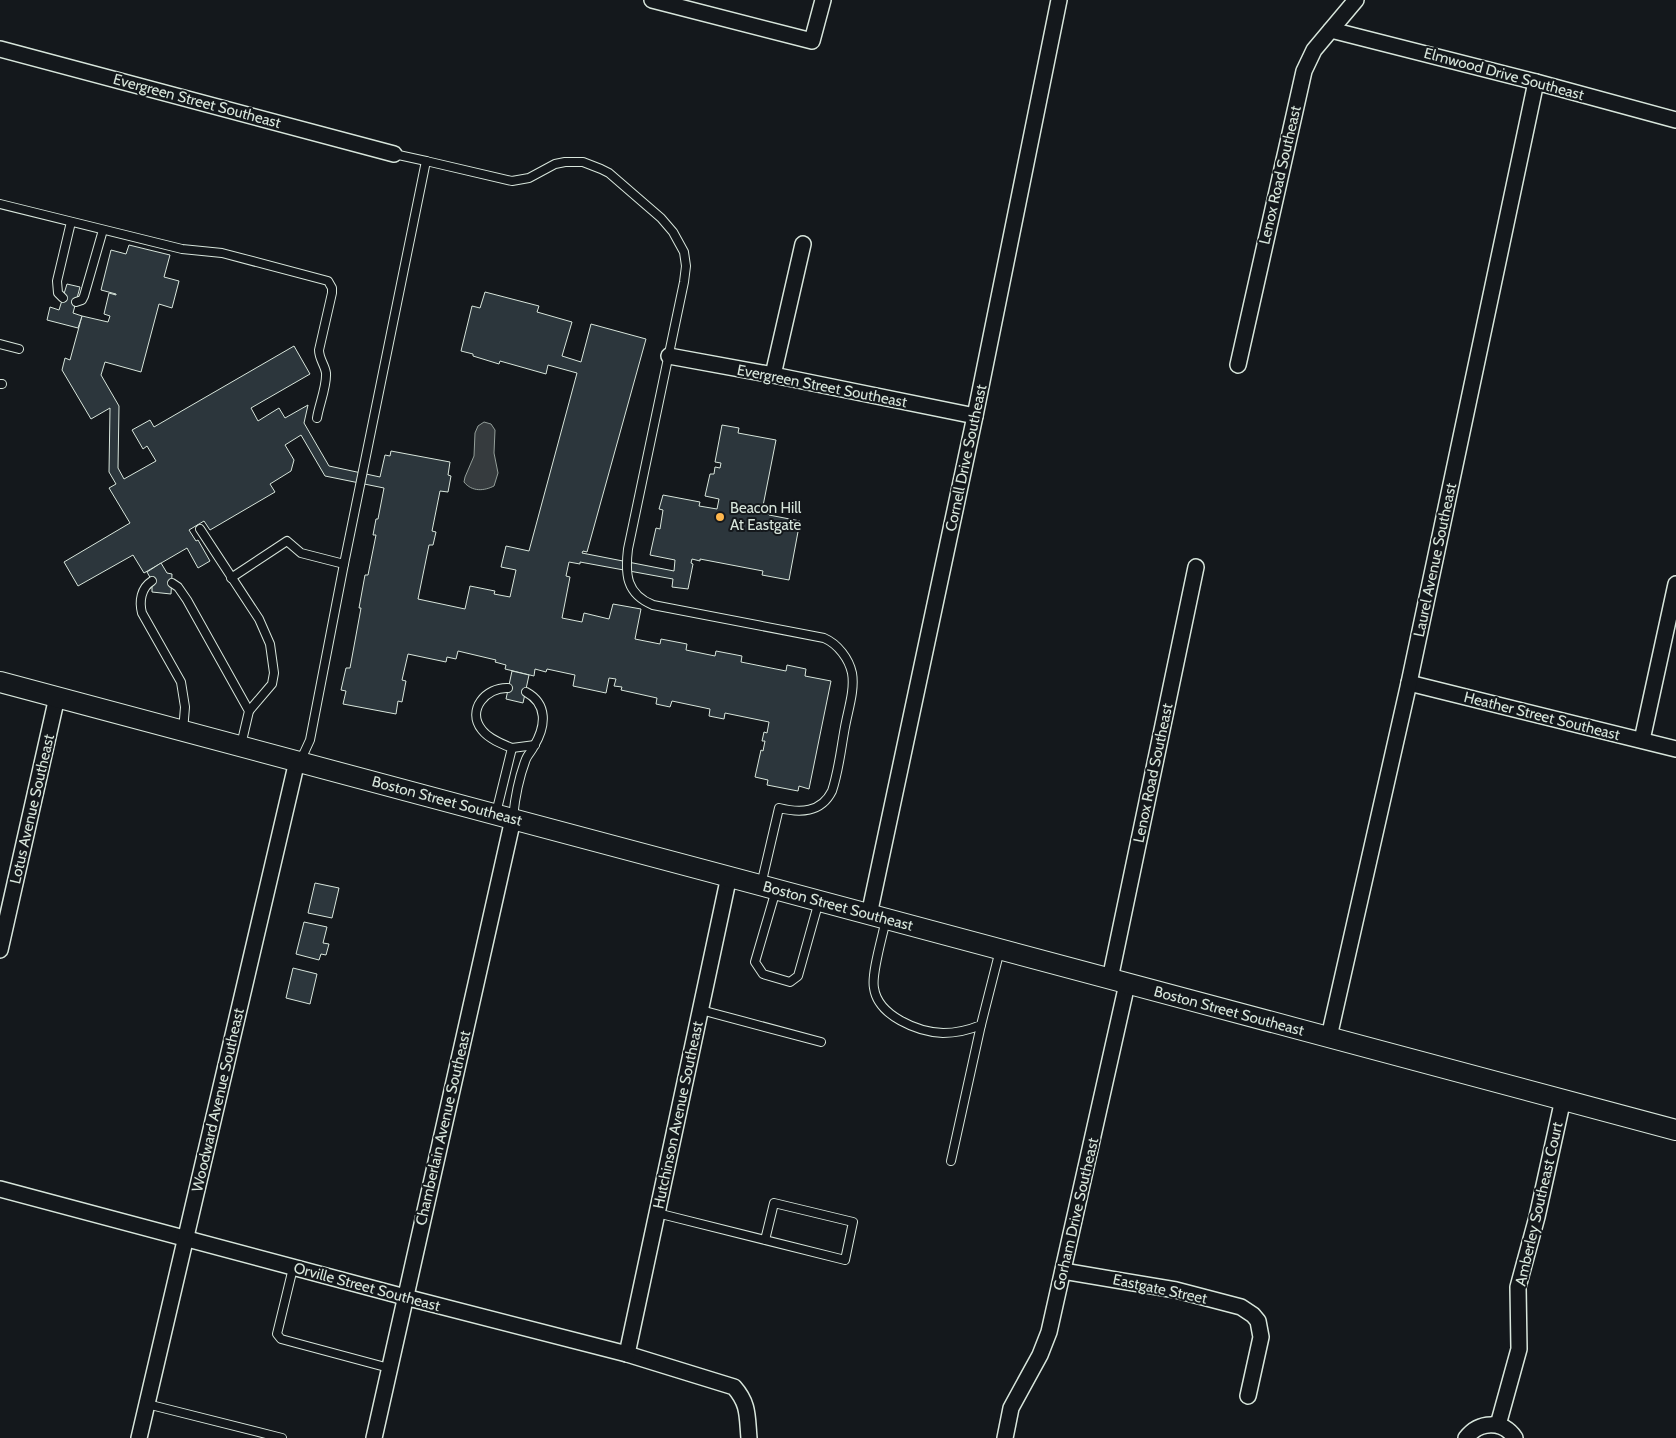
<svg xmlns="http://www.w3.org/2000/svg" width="1676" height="1438" viewBox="0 0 1676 1438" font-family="Cabin,sans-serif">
	<rect width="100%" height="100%" fill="#14181c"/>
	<!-- water -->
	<path fill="#363b3e" stroke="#939e99" d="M484 422 491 424 495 430 494 453 498 473 494 486C484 491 472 492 464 482L465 477 474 456 475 433 478 426Z"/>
	<!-- building -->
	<g fill="#2c363c" stroke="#d8e6dc">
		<polygon points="129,245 170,255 164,277 179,281 172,308 159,304 141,372 105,362 101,375 119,406 118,468 124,479 156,461 147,446 143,449 132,430 150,420 154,427 294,346 310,374 251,408 258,421 279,408 285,418 308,405 304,423 329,466 380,477 385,455 390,456 391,451 450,462 448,475 451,476 448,492 440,491 432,531 436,532 433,545 429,545 418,599 465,609 470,586 495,591 494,594 510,597 516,570 501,567 506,546 529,551 577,373 548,365 546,374 500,361 499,364 473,356 473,354 461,351 472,306 480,308 485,292 539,306 537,312 572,322 562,356 581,362 591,324 646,339 587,552 583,551 582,553 674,571 675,560 650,555 656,528 660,529 663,510 659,509 663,495 700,502 699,506 717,509 719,499 705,496 710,474 714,474 715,467 720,468 721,463 715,462 722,425 739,428 738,433 776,440 762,511 769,512 769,515 800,521 789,580 762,575 763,571 700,559 700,561 692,559 691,563 693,564 688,589 672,587 673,579 580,562 580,564 569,562 566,576 570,577 562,618 582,622 584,613 609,619 613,604 641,609 635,639 660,644 661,639 687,644 686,650 715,656 716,651 742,656 741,662 786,671 787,665 806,669 805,676 831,681 809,789 799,786 798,791 767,785 768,780 755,777 761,750 763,751 765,741 762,741 764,732 767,733 769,722 725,713 724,719 709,716 710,709 672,701 670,707 656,704 657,698 621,690 622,687 614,686 616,679 609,678 606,693 573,686 575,675 547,669 546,672 535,669 534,676 505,669 506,665 495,662 496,660 458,651 456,659 447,657 446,662 408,654 402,680 406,681 402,702 398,701 396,714 343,704 346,691 341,690 346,668 350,668 361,608 359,608 365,575 368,575 376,535 373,535 376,519 378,519 384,488 325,476 301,435 285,445 294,460 291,471 270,484 275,492 210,530 204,521 189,530 196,541 198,540 210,561 198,568 187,548 144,573 133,555 78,586 64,562 130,523 109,488 116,484 109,472 110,408 91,419 62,370 65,358 70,360 82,316 108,322 110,316 104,314 109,293 116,295 116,294 101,290 111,250 126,254"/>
		<polygon points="67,284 80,287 73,313 82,316 78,328 47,320 50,307 59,310"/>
		<polygon points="161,563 167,573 172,574 171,594 152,592 152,581 147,572"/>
		<polygon points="512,671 529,675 523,703 506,699"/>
		<polygon points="315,883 339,888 332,918 308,913"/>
		<polygon points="304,922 327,927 323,943 329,944 326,955 321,954 319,960 296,954"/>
		<polygon points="293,968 317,974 310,1004 286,998"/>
	</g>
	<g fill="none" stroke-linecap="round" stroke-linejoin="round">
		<defs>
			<g id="lane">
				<polyline points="394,154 426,161"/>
				<path d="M0 204 182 249 222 253 328 281 332 288V293L319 350C319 359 325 365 326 373 327 386 319 405 317 418"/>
				<polyline points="63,298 58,293 57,281 71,222"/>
				<polyline points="76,302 82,300 84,296 103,230"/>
				<polyline points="0,344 19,349"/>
				<polyline points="0,384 2,384"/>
				<polyline points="200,529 259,619 270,644 274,673 272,684 249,711"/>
				<polyline points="231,578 287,541 301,553 344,564"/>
				<path d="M152 581C141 588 139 601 142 613L181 682 185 707 183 731"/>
				<polyline points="172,583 178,587 187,600 249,711 241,745"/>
				<polyline points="512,748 535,745"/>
				<path d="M299 759 304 753 310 740 344 564 426 161 512 181 529 178 555 164 565 162H583L601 169 609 173 661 218 673 232 684 252 686 266 684 282 628 549C625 574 626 594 653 605L824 638C838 644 849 659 852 673 855 690 848 710 845 727 841 748 839 770 832 791 821 813 800 813 779 808L761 885"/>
				<path d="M496 813 512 748C502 744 489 739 482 730 466 710 486 687 508 688"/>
				<path d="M513 817C515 798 519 777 526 759 528 754 532 751 534 746 546 726 548 704 526 692"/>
				<polyline points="776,890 755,962 763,974 790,982 798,976 819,901"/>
				<path d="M886 919C883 935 871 974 874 988 878 1016 918 1032 943 1033 957 1033 969 1030 981 1025L1000 950"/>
				<polyline points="701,1010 821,1042"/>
				<polyline points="951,1161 981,1025"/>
				<polyline points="657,1213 845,1260 853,1222 774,1203 765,1240"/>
				<polyline points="293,1268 277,1334 281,1339 389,1368"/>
				<polyline points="147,1404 282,1438"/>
			</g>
			<g id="street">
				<polyline points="652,0 812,41 823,0"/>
				<polyline points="1331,30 1536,82 1676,120"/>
				<polyline points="0,49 394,154"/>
				<polyline points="669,356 773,375 975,416"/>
				<polyline points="1238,365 1304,71 1314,50 1356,0"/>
				<polyline points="773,375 803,244"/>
				<polyline points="1409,683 1676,749"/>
				<polyline points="1642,740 1676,584"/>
				<polyline points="869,915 975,416 1059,0"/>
				<polyline points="0,950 57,697"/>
				<polyline points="1110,979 1196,567"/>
				<polyline points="1329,1037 1409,683 1536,82"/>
				<path d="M0 1189 405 1297 627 1354 734 1387C749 1404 747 1416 749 1438"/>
				<polyline points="1063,1271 1176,1290 1241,1307 1253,1315 1258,1321 1261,1337 1248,1396"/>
				<polyline points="627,1354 729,876"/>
				<polyline points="1498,1425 1519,1349 1518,1287 1537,1217 1563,1099"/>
				<polyline points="139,1438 297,761"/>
				<polyline points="374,1438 513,819"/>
				<polyline points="1005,1438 1011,1408 1040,1355 1049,1332 1127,984"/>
				<path d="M1466 1438C1479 1421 1503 1420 1515 1438"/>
			</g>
			<polyline id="secondary" points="0,682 1676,1130"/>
		</defs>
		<!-- lane casing -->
		<use href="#lane" stroke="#d8e6dc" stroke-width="10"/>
		<!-- street casing -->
		<use href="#street" stroke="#d8e6dc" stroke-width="18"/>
		<!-- secondary casing -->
		<use href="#secondary" stroke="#d8e6dc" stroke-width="22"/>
		<!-- lane -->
		<use href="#lane" stroke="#14181c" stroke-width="8"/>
		<!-- street -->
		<use href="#street" stroke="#14181c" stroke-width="15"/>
		<!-- secondary -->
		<use href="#secondary" stroke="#14181c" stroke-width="20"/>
	</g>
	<!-- markers -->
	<circle fill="#ffb74d" stroke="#14181c" stroke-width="2" cx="720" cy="517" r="5"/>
	<g text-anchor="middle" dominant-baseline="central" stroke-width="4" stroke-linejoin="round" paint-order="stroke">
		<!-- street labels -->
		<g font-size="15" fill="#d8e6dc" stroke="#14181c">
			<text transform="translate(1504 74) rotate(15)">Elmwood Drive Southeast</text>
			<text transform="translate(197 101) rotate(15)">Evergreen Street Southeast</text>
			<text transform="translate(1280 175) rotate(-77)">Lenox Road Southeast</text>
			<text transform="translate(822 386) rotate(11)">Evergreen Street Southeast</text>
			<text transform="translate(966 458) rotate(-78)">Cornell Drive Southeast</text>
			<text transform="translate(1435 560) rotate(-78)">Laurel Avenue Southeast</text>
			<text transform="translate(1542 716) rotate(14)">Heather Street Southeast</text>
			<text transform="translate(1153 773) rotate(-78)">Lenox Road Southeast</text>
			<text transform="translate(447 801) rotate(15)">Boston Street Southeast</text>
			<text transform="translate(32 809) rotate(-77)">Lotus Avenue Southeast</text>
			<text transform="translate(838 906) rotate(15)">Boston Street Southeast</text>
			<text transform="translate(1229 1011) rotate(15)">Boston Street Southeast</text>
			<text transform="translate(218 1100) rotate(-77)">Woodward Avenue Southeast</text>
			<text transform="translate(678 1115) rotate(-78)">Hutchinson Avenue Southeast</text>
			<text transform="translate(443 1128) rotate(-77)">Chamberlain Avenue Southeast</text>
			<text transform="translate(1539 1204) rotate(-77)">Amberley Southeast Court</text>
			<text transform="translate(1076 1214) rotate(-77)">Gorham Drive Southeast</text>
			<text transform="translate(367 1287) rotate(15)">Orville Street Southeast</text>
			<text transform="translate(1160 1289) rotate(12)">Eastgate Street</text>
		</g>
		<!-- poi labels -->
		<g font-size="15" fill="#d8e6dc" stroke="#14181c" text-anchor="start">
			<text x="730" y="508">Beacon Hill<tspan x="730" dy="17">At Eastgate</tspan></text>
		</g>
	</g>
</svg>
